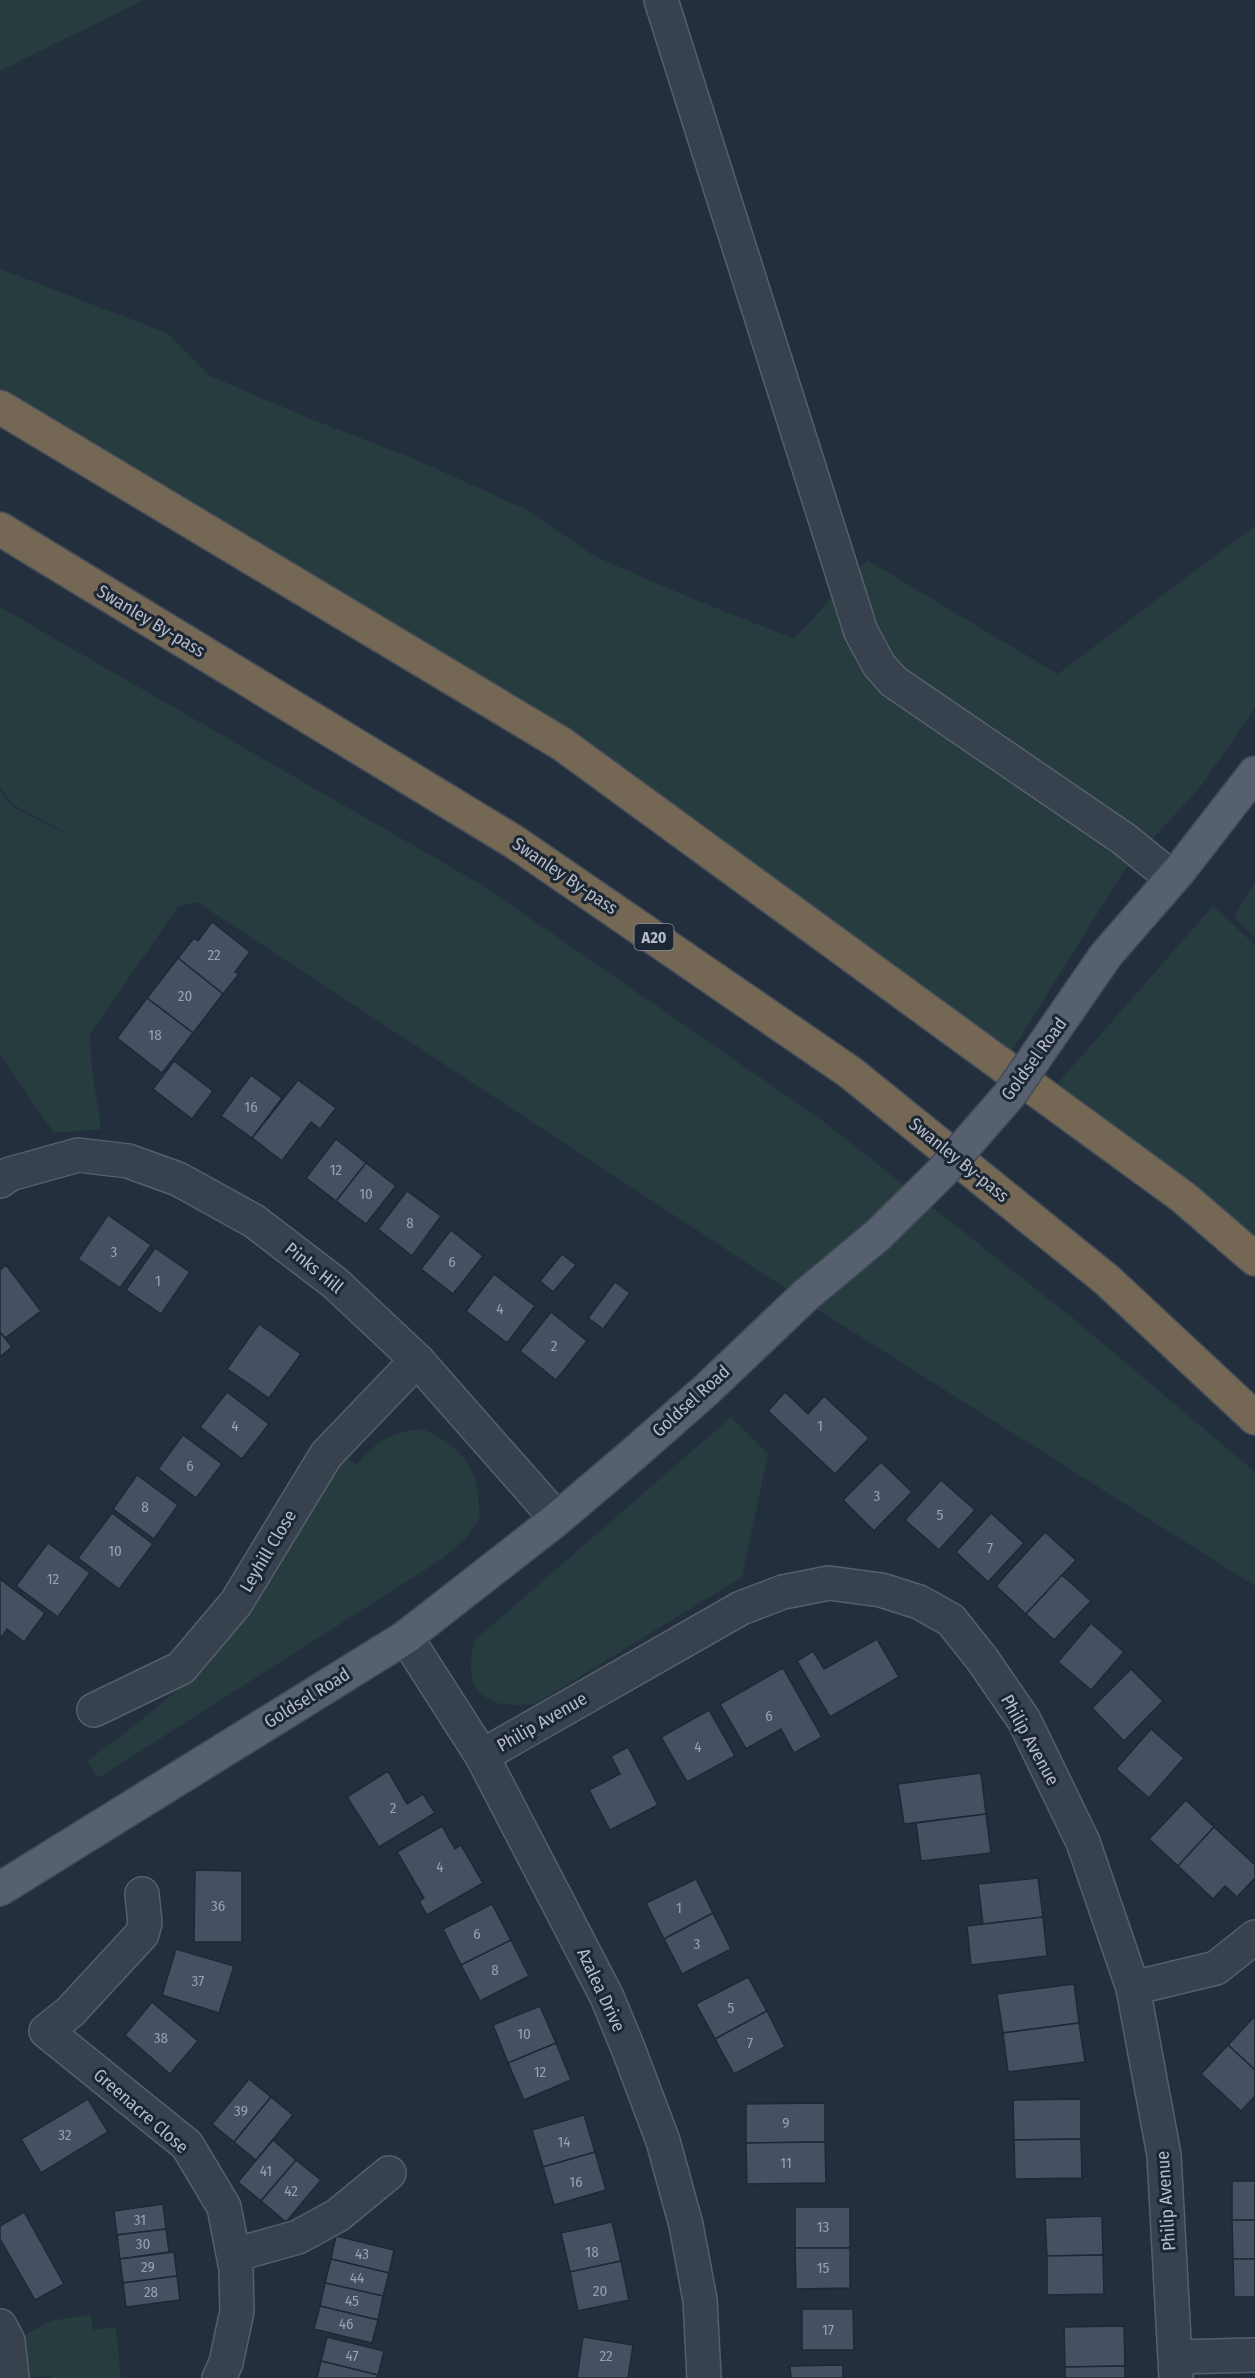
<svg xmlns="http://www.w3.org/2000/svg" width="1255" height="2378" viewBox="0 0 1255 2378" font-family="'Fira Sans Condensed',sans-serif">
	<rect width="100%" height="100%" fill="#242f3e"/>
	<!-- green -->
	<g fill="#263c3f">
		<polygon points="0,0 143,0 0,71"/>
		<polygon points="0,269 167,333 210,376 311,419 410,457 527,510 596,557 691,598 794,639 867,560 1058,674 1255,526 1255,708 1201,786 1125,869 1005,1062 563,741 0,404"/>
		<polygon points="0,607 482,885 823,1121 1074,1319 1255,1472 1255,1586 823,1313 197,902 178,907 90,1034 92,1069 101,1129 54,1133 0,1055 0,791 13,807 86,844 14,805 0,788"/>
		<polygon points="1255,882 1255,937 1234,917"/>
		<polygon points="1213,906 1255,945 1255,1257 1044,1099"/>
		<path d="M731 1417 768 1454 742 1577 537 1703C486 1711 462 1694 474 1641Z"/>
		<path d="M422 1429C444 1438 469 1455 475 1480 479 1491 478 1505 480 1517L466 1538 442 1559 98 1778 87 1761 139 1722 207 1666 258 1600 315 1494 345 1456 356 1465C379 1441 387 1433 422 1429Z"/>
		<polygon points="91,2314 93,2330 116,2327 121,2378 51,2378 50,2376 25,2378 19,2338 57,2318 58,2320"/>
	</g>
	<!-- building -->
	<g fill="#455162" stroke="#1f2835" stroke-width="1.5">
		<polygon points="212,922 250,952 235,972 239,974 223,994 178,958 194,938 198,941"/>
		<polygon points="178,958 223,994 193,1033 147,998"/>
		<polygon points="147,998 193,1033 162,1073 117,1038"/>
		<polygon points="174,1061 213,1091 192,1119 153,1089"/>
		<polygon points="251,1075 282,1098 252,1138 221,1116"/>
		<polygon points="298,1080 336,1108 320,1129 311,1122 282,1161 252,1138"/>
		<polygon points="336,1139 366,1163 336,1201 306,1178"/>
		<polygon points="366,1163 396,1186 366,1224 336,1201"/>
		<polygon points="407,1191 441,1216 412,1256 378,1229"/>
		<polygon points="108,1215 151,1245 120,1288 78,1259"/>
		<polygon points="451,1230 483,1256 453,1294 421,1269"/>
		<polygon points="155,1248 190,1272 161,1314 126,1290"/>
		<polygon points="562,1254 576,1265 553,1292 540,1281"/>
		<polygon points="6,1265 41,1311 5,1338 0,1332 0,1270"/>
		<polygon points="494,1274 535,1306 507,1343 466,1311"/>
		<polygon points="615,1282 630,1293 603,1329 588,1318"/>
		<polygon points="551,1312 587,1341 556,1380 520,1351"/>
		<polygon points="259,1324 301,1354 269,1398 227,1369"/>
		<polygon points="0,1332 12,1347 0,1357"/>
		<polygon points="227,1392 269,1424 242,1459 200,1427"/>
		<polygon points="785,1392 808,1414 824,1396 869,1438 835,1474 768,1411"/>
		<polygon points="183,1435 222,1464 196,1498 158,1469"/>
		<polygon points="881,1462 912,1492 874,1531 843,1500"/>
		<polygon points="137,1475 178,1505 154,1539 113,1509"/>
		<polygon points="941,1480 975,1510 939,1550 905,1520"/>
		<polygon points="112,1513 153,1544 119,1589 78,1558"/>
		<polygon points="991,1513 1024,1543 988,1582 956,1552"/>
		<polygon points="1045,1532 1076,1560 1026,1614 996,1586"/>
		<polygon points="48,1543 90,1573 58,1617 16,1586"/>
		<polygon points="1062,1575 1091,1601 1054,1640 1026,1614"/>
		<polygon points="0,1579 45,1613 24,1642 7,1629 2,1637 0,1636"/>
		<polygon points="1091,1623 1124,1652 1091,1690 1058,1662"/>
		<polygon points="877,1639 899,1677 830,1717 797,1661 813,1651 824,1669"/>
		<polygon points="783,1668 822,1737 794,1753 781,1729 746,1749 720,1704"/>
		<polygon points="1131,1669 1163,1701 1124,1741 1092,1708"/>
		<polygon points="709,1710 735,1756 687,1782 661,1737"/>
		<polygon points="1151,1729 1184,1758 1149,1798 1116,1769"/>
		<polygon points="628,1747 658,1805 610,1830 589,1790 620,1774 611,1756"/>
		<polygon points="388,1771 407,1804 423,1794 435,1813 379,1847 347,1797"/>
		<polygon points="981,1773 986,1814 904,1824 898,1784"/>
		<polygon points="1186,1800 1214,1827 1178,1866 1149,1839"/>
		<polygon points="986,1814 991,1853 921,1861 916,1823"/>
		<polygon points="442,1826 455,1849 461,1845 483,1883 427,1915 419,1901 424,1898 397,1852"/>
		<polygon points="1214,1827 1255,1865 1255,1878 1237,1897 1225,1886 1213,1899 1178,1866"/>
		<polygon points="195,1870 242,1871 242,1942 194,1942"/>
		<polygon points="1038,1878 1043,1917 983,1924 978,1884"/>
		<polygon points="696,1879 713,1913 664,1939 646,1903"/>
		<polygon points="492,1904 511,1940 461,1965 443,1929"/>
		<polygon points="713,1913 731,1949 682,1974 664,1939"/>
		<polygon points="1043,1917 1047,1956 971,1965 967,1926"/>
		<polygon points="511,1940 529,1976 480,2001 461,1965"/>
		<polygon points="176,1949 234,1966 219,2013 162,1995"/>
		<polygon points="748,1977 767,2011 715,2039 696,2004"/>
		<polygon points="1074,1984 1079,2023 1003,2033 997,1994"/>
		<polygon points="152,2002 198,2041 170,2074 125,2035"/>
		<polygon points="540,2006 556,2043 508,2063 493,2025"/>
		<polygon points="767,2011 785,2047 734,2074 715,2039"/>
		<polygon points="1255,2016 1255,2070 1228,2045"/>
		<polygon points="1079,2023 1085,2062 1008,2072 1003,2033"/>
		<polygon points="556,2043 571,2080 524,2100 508,2063"/>
		<polygon points="1228,2045 1255,2070 1255,2096 1241,2111 1201,2074"/>
		<polygon points="249,2079 271,2097 234,2142 212,2124"/>
		<polygon points="271,2097 293,2115 256,2160 234,2142"/>
		<polygon points="88,2099 108,2132 41,2173 21,2139"/>
		<polygon points="1081,2099 1081,2139 1014,2140 1013,2100"/>
		<polygon points="825,2103 825,2142 746,2143 746,2104"/>
		<polygon points="584,2115 595,2152 543,2167 532,2130"/>
		<polygon points="1081,2139 1082,2178 1015,2179 1014,2140"/>
		<polygon points="273,2140 296,2160 261,2201 238,2182"/>
		<polygon points="825,2142 826,2183 747,2184 746,2143"/>
		<polygon points="595,2152 606,2190 554,2205 543,2167"/>
		<polygon points="296,2160 321,2180 286,2222 261,2201"/>
		<rect x="1232" y="2181" width="23" height="39"/>
		<polygon points="163,2204 166,2229 117,2235 114,2211"/>
		<rect x="795" y="2207" width="55" height="41"/>
		<polygon points="24,2212 64,2284 35,2300 0,2239 0,2226"/>
		<polygon points="1102,2216 1103,2255 1047,2256 1045,2218"/>
		<polygon points="1232,2220 1255,2220 1255,2259 1233,2259"/>
		<polygon points="612,2222 621,2261 570,2272 561,2233"/>
		<polygon points="166,2229 169,2252 120,2259 117,2235"/>
		<polygon points="336,2236 394,2250 389,2273 331,2259"/>
		<polygon points="795,2248 850,2248 850,2288 796,2289"/>
		<polygon points="174,2252 177,2276 123,2283 120,2259"/>
		<polygon points="1103,2255 1104,2294 1047,2295 1047,2256"/>
		<polygon points="331,2259 389,2273 383,2296 325,2283"/>
		<polygon points="1233,2259 1255,2259 1255,2297 1234,2297"/>
		<polygon points="621,2261 629,2300 578,2311 570,2272"/>
		<polygon points="177,2276 180,2300 126,2307 123,2283"/>
		<polygon points="325,2283 383,2296 378,2320 320,2306"/>
		<polygon points="320,2306 378,2320 372,2343 314,2329"/>
		<polygon points="802,2309 853,2309 854,2350 802,2350"/>
		<polygon points="1124,2326 1125,2366 1065,2367 1064,2327"/>
		<polygon points="327,2337 384,2351 378,2375 321,2361"/>
		<polygon points="583,2337 633,2345 628,2378 577,2378"/>
		<polygon points="321,2361 378,2375 377,2378 317,2378"/>
		<polygon points="843,2365 843,2378 791,2378 790,2366"/>
		<polygon points="1125,2366 1125,2378 1065,2378 1065,2367"/>
	</g>
	<g fill="none" stroke-linecap="round" stroke-linejoin="round">
		<defs>
			<g id="minor">
				<polyline points="661,0 861,632 879,665 893,681 1124,839 1172,878"/>
				<polyline points="0,1181 10,1174 78,1155 128,1161 178,1179 254,1221 335,1283 417,1360 557,1519"/>
				<polyline points="406,1637 482,1756 607,1997 628,2048 663,2141 686,2225 700,2300 704,2378"/>
				<polyline points="94,1710 181,1668 236,1603 326,1455 417,1360"/>
				<polyline points="482,1756 741,1608 783,1592 829,1583 881,1590 919,1602 951,1620 982,1659 1024,1720 1083,1842 1133,1988 1164,2155 1176,2378"/>
				<polyline points="142,1894 145,1923 142,1934 70,2012 46,2031 187,2145 224,2207 236,2269 237,2311 226,2363 219,2378"/>
				<polyline points="1133,1988 1216,1968 1255,1937"/>
				<polyline points="234,2255 298,2237 338,2215 389,2173"/>
				<polyline points="0,2326 8,2341 12,2378"/>
				<polyline points="1176,2357 1255,2355"/>
			</g>
			<g id="major">
				<polyline points="1179,871 1255,773"/>
				<polyline points="0,1889 406,1637 557,1519 630,1457 705,1391 806,1295"/>
			</g>
			<g id="highway">
				<polyline points="0,407 562,744 1183,1197 1255,1259"/>
				<polyline points="0,529 516,843 851,1073 1107,1280 1255,1418"/>
			</g>
		</defs>
		<!-- minor casing -->
		<use href="#minor" stroke="#565f6c" stroke-width="36"/>
		<!-- major casing -->
		<use href="#major" stroke="#414a57" stroke-width="36"/>
		<!-- highway casing -->
		<use href="#highway" stroke="#434c59" stroke-width="36"/>
		<!-- minor -->
		<use href="#minor" stroke="#38414e" stroke-width="33"/>
		<!-- major -->
		<use href="#major" stroke="#56606e" stroke-width="33"/>
		<!-- highway -->
		<use href="#highway" stroke="#746855" stroke-width="33"/>
		<defs>
			<polyline id="major-bridge" points="806,1295 878,1235 942,1172 1010,1094 1106,955 1179,871"/>
		</defs>
		<!-- major-bridge casing -->
		<use href="#major-bridge" stroke="#414a57" stroke-width="36" stroke-linecap="butt"/>
		<!-- major-bridge -->
		<use href="#major-bridge" stroke="#56606e" stroke-width="33"/>
	</g>
	<g text-anchor="middle" dominant-baseline="central" stroke-width="6" stroke-linejoin="round" paint-order="stroke">
		<!-- number labels -->
		<g font-size="15" fill="#98a1af">
			<text x="214" y="955">22</text>
			<text x="185" y="996">20</text>
			<text x="155" y="1035">18</text>
			<text x="251" y="1107">16</text>
			<text x="336" y="1170">12</text>
			<text x="366" y="1194">10</text>
			<text x="410" y="1223">8</text>
			<text x="114" y="1252">3</text>
			<text x="452" y="1262">6</text>
			<text x="158" y="1281">1</text>
			<text x="500" y="1309">4</text>
			<text x="554" y="1346">2</text>
			<text x="235" y="1426">4</text>
			<text x="820" y="1426">1</text>
			<text x="190" y="1466">6</text>
			<text x="877" y="1496">3</text>
			<text x="145" y="1507">8</text>
			<text x="940" y="1515">5</text>
			<text x="990" y="1548">7</text>
			<text x="115" y="1551">10</text>
			<text x="53" y="1579">12</text>
			<text x="769" y="1716">6</text>
			<text x="698" y="1747">4</text>
			<text x="393" y="1808">2</text>
			<text x="440" y="1867">4</text>
			<text x="218" y="1906">36</text>
			<text x="679" y="1908">1</text>
			<text x="477" y="1934">6</text>
			<text x="697" y="1944">3</text>
			<text x="495" y="1970">8</text>
			<text x="198" y="1981">37</text>
			<text x="731" y="2008">5</text>
			<text x="524" y="2034">10</text>
			<text x="161" y="2038">38</text>
			<text x="750" y="2043">7</text>
			<text x="540" y="2072">12</text>
			<text x="241" y="2111">39</text>
			<text x="786" y="2123">9</text>
			<text x="65" y="2135">32</text>
			<text x="564" y="2142">14</text>
			<text x="786" y="2163">11</text>
			<text x="266" y="2171">41</text>
			<text x="576" y="2182">16</text>
			<text x="291" y="2191">42</text>
			<text x="140" y="2220">31</text>
			<text x="823" y="2227">13</text>
			<text x="143" y="2244">30</text>
			<text x="592" y="2252">18</text>
			<text x="362" y="2254">43</text>
			<text x="148" y="2267">29</text>
			<text x="823" y="2268">15</text>
			<text x="357" y="2278">44</text>
			<text x="600" y="2291">20</text>
			<text x="151" y="2292">28</text>
			<text x="352" y="2301">45</text>
			<text x="346" y="2324">46</text>
			<text x="828" y="2330">17</text>
			<text x="352" y="2356">47</text>
			<text x="606" y="2356">22</text>
		</g>
		<!-- shield labels -->
		<rect fill="#1d2633" stroke="#878f9c" stroke-width="1.5" x="634.5" y="924" width="39" height="26" rx="4.5"/>
		<g font-size="16" font-weight="bold" fill="#b4bcc9">
			<text x="654" y="937">A20</text>
		</g>
		<!-- street labels -->
		<g font-size="18" fill="#b4bcc9" stroke="#1d2633">
			<text transform="translate(151 621) rotate(31)">Swanley By-pass</text>
			<text transform="translate(565 876) rotate(34)">Swanley By-pass</text>
			<text transform="translate(1034 1059) rotate(-54)">Goldsel Road</text>
			<text transform="translate(959 1160) rotate(39)">Swanley By-pass</text>
			<text transform="translate(314 1268) rotate(39)">Pinks Hill</text>
			<text transform="translate(691 1401) rotate(-42)">Goldsel Road</text>
			<text transform="translate(268 1551) rotate(-59)">Leyhill Close</text>
			<text transform="translate(307 1698) rotate(-32)">Goldsel Road</text>
			<text transform="translate(542 1722) rotate(-30)">Philip Avenue</text>
			<text transform="translate(1030 1740) rotate(61)">Philip Avenue</text>
			<text transform="translate(601 1990) rotate(65)">Azalea Drive</text>
			<text transform="translate(141 2111) rotate(41)">Greenacre Close</text>
			<text transform="translate(1166 2201) rotate(-94)">Philip Avenue</text>
		</g>
	</g>
</svg>
